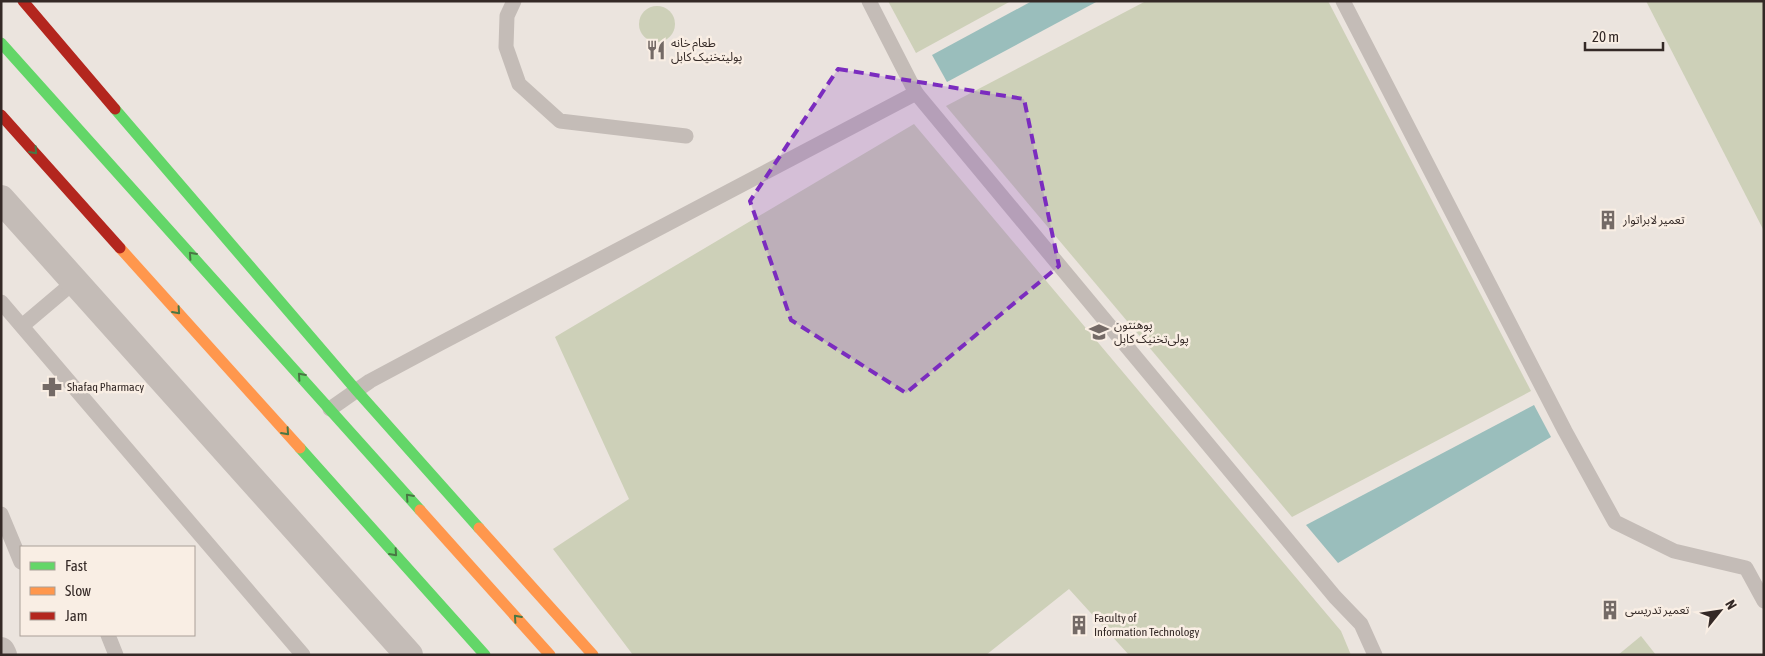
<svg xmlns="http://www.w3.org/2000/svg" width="1765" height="656" viewBox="0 0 1765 656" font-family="'Asap Condensed','Noto Sans Arabic',sans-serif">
	<rect width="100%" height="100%" fill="#ebe4de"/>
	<!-- green -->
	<g fill="#cdd0b8">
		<polygon points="888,1 1011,1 916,53"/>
		<polygon points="1146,1 1328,1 1531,391 1292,517 946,106"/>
		<polygon points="1646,1 1764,1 1764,231"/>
		<circle cx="657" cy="24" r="18"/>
		<polygon points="914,124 1341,631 1351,655 1129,655 1069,589 986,655 633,655 553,549 629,499 555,337"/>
		<polygon points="1641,636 1656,655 1618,655"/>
	</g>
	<!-- water -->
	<g fill="#9abebc">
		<polygon points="1032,1 1098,1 947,82 932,55"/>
		<polygon points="1534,405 1551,437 1338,563 1306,525"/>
	</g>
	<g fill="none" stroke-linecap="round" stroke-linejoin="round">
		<!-- lane -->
		<g stroke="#c4bcb7" stroke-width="15">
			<polyline points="514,1 507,16 506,47 519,84 560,121 686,136"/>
			<polyline points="869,1 916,93"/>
			<polyline points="1343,1 1565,431 1615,522 1674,551 1746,568 1764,601"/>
			<polyline points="1,302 303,655"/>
			<polyline points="22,326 74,282"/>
			<polyline points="330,409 370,381 441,343 916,93 1335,597 1361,624 1375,655"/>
			<polyline points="1,514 21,562"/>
			<polyline points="108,635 116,655"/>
		</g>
		<!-- street -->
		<g stroke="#c4bcb7" stroke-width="28">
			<polyline points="1,199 409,655"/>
			<polyline points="1,651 3,655"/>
		</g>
		<!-- fast -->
		<g stroke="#63d668" stroke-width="11">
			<polyline points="1,43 420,510"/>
			<polyline points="115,109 357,391 479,528"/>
			<polyline points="300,448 485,655"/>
		</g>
		<!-- slow -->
		<g stroke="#ff974d" stroke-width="11">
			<polyline points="120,248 300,448"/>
			<polyline points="420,510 550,655"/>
			<polyline points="479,528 593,655"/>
		</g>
		<!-- jam -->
		<g stroke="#b3261e" stroke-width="11">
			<polyline points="23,1 115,109"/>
			<polyline points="1,115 120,248"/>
		</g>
	</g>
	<!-- one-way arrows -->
	<defs><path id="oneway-chevron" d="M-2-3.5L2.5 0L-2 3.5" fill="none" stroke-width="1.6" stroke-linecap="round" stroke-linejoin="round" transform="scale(1.25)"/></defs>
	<g stroke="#497744">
		<use href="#oneway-chevron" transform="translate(34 151) rotate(48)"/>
		<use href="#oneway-chevron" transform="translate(192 255) rotate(-132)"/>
		<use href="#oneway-chevron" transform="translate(177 311) rotate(48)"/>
		<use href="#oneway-chevron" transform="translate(301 376) rotate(-132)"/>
		<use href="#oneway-chevron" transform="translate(286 432) rotate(48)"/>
		<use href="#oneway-chevron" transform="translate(409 497) rotate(-132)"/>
		<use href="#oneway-chevron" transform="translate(394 553) rotate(48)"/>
		<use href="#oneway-chevron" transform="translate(517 618) rotate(-132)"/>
	</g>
	<!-- marked area -->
	<path fill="#7b2cbf" fill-opacity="0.2" stroke="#7b2cbf" stroke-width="4" stroke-dasharray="10 6" stroke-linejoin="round" d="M838 69 1024 99 1059 266 906 393 791 320 750 201Z"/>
	<!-- icons -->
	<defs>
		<symbol id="restaurant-bare" viewBox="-9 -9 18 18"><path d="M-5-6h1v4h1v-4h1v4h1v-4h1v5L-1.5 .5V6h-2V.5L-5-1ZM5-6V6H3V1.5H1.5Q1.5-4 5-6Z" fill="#746a66" stroke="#f9eee4" stroke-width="2.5" paint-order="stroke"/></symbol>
		<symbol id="building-bare" viewBox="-9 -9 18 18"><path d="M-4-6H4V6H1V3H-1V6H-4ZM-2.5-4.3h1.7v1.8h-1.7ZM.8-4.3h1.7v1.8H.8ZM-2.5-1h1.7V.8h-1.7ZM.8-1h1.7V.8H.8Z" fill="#746a66" stroke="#f9eee4" stroke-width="2.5" paint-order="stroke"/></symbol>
		<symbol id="university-bare" viewBox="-9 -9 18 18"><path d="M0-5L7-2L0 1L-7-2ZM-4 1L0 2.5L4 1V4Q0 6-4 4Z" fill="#746a66" stroke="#f9eee4" stroke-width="2.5" paint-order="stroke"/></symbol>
		<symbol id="pharmacy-bare" viewBox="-9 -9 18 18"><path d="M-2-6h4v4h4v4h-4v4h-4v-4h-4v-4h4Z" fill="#746a66" stroke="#f9eee4" stroke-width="2.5" paint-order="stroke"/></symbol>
	</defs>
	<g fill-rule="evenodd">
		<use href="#restaurant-bare" x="642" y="36" width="28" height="28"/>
		<use href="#building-bare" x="1594" y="206" width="28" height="28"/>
		<use href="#university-bare" x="1085" y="318" width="28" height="28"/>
		<use href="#pharmacy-bare" x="38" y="373" width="28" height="28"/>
		<use href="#building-bare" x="1596" y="596" width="28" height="28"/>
		<use href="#building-bare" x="1065" y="611" width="28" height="28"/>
	</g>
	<g text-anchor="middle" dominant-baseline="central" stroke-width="5" stroke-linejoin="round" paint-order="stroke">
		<!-- poi labels -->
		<g font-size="12" fill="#342926" stroke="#f9eee4" text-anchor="start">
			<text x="671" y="43">طعام خانه<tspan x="671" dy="14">پولیتخنیک کابل</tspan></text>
			<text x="1623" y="220">تعمیر لابراتوار</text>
			<text x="1114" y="325">پوهنتون<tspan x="1114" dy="14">پولی‌تخنیک کابل</tspan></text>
			<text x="67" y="387">Shafaq Pharmacy</text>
			<text x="1625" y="610">تعمیر تدریسی</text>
			<text x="1094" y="618">Faculty of<tspan x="1094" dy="14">Information Technology</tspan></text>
		</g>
	</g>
	<!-- border -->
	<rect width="1765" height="656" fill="none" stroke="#342926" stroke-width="5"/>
	<!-- legend -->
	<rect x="20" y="546" width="175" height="90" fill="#f9eee4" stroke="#aa9f98"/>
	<rect x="30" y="562" width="25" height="8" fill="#63d668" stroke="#aa9f98"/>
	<text x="65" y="571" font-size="15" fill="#342926">Fast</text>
	<rect x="30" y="587" width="25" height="8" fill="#ff974d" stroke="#aa9f98"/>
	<text x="65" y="596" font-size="15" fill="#342926">Slow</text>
	<rect x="30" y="612" width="25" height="8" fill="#b3261e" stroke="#aa9f98"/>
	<text x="65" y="621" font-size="15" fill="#342926">Jam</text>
	<!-- north arrow -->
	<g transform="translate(1720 611) rotate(60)" stroke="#f9eee4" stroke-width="4" paint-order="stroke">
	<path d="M0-4L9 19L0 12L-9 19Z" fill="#342926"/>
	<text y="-8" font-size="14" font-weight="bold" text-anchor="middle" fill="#342926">N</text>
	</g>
	<!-- scale -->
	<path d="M1585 42v8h78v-8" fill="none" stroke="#342926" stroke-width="2.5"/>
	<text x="1592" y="42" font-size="15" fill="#342926" stroke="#f9eee4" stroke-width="4" paint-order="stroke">20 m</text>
</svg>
